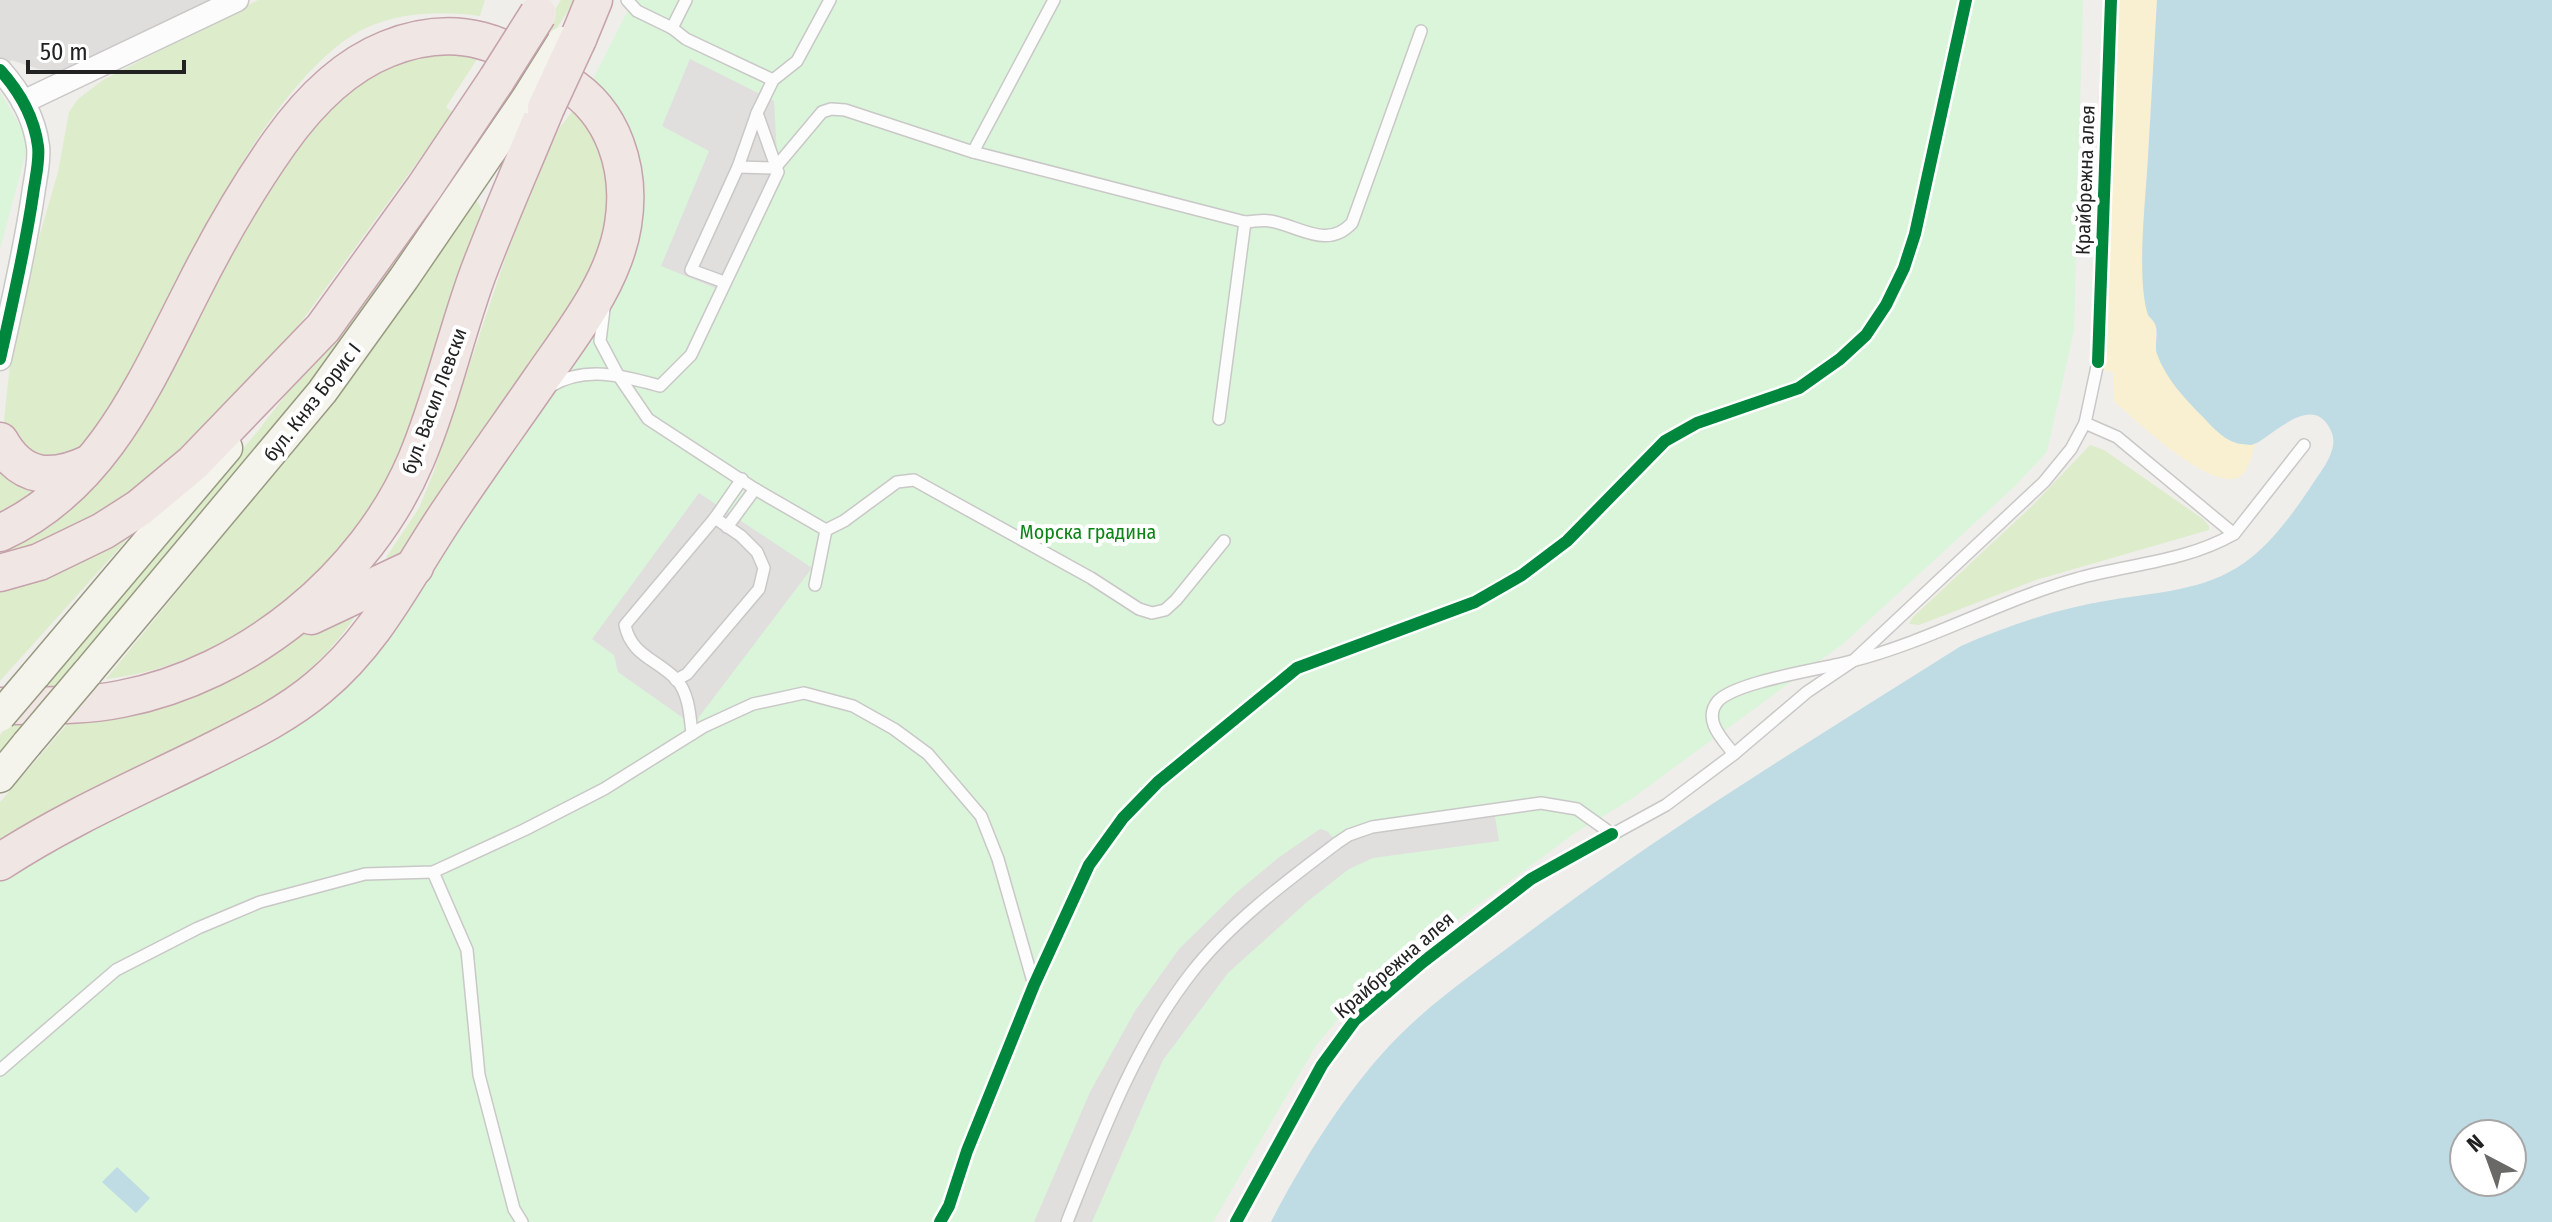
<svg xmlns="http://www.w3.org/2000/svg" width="2552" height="1222" viewBox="0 0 2552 1222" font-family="'Fira Sans Condensed',sans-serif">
	<rect width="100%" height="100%" fill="#f0eeeb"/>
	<!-- residential -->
	<polygon fill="#dfdedc" points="0,0 216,0 66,71 38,69 11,60 0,79"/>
	<!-- grass -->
	<g fill="#ddeccb">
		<path d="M258 0H485L480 16C442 11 401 12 366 28 300 58 227 180 197 246 177 287 163 334 140 374 123 401 103 427 85 454L36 458 6 427 4 420 11 355 22 296 58 172 69 112 78 99 103 80Z"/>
		<polygon points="561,0 575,0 425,231 274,431 0,758 0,735 257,432 325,344 517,72"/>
		<polygon points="483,50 446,107 453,113 275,358 234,406 100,520 0,558 0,547 25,536 275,158 392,51"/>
		<polygon points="580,102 615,177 599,265 398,566 385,564 387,556 419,508 433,474 505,259 529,195 560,127"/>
		<path d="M476 199 482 210 405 438C390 474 373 508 349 540 295 612 196 669 106 679L315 423Z"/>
		<polygon points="2090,445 2104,450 2203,519 2209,526 2209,530 2036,580 1919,625 1909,624 1913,617 2032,506"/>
		<polygon points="0,459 54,480 0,527"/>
		<polygon points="127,537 125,542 0,681 0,589"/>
		<path d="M361 607C313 687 240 718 161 760 108 789 54 818 0 847V802L76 714 302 633Z"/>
	</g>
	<!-- sand -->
	<path fill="#f8f0d0" d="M2118 0H2157L2143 234 2144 288 2149 316 2156 325V352L2214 428 2235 443 2255 444C2251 456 2250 471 2239 477 2211 492 2135 420 2114 401L2113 372 2103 370Z"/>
	<!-- park -->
	<g fill="#daf5da">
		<polygon points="633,0 2083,0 2074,330 2047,452 2015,486 1844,643 1630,800 1575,833 1364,989 1317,1044 1213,1222 0,1222 0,882 48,852 284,730 633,237 592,81"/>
		<polygon points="0,92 29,141 0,249"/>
	</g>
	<!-- parking -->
	<g fill="#e0dfde">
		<polygon points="690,59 774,101 778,172 720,290 661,266 709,151 662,126"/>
		<polygon points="699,493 812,568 693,725 618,672 614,655 592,639"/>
		<polygon points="1494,810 1499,841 1373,858 1349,869 1308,901 1228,973 1163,1060 1092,1222 1034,1222 1090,1092 1135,1011 1179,949 1236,893 1278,858 1320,829 1327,831 1337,842 1349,835"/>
	</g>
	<!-- water -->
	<g fill="#bfdbe3" fill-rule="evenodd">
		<path d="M2157 0H2552V1222H1271C1299 1167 1340 1101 1381 1055 1422 1008 1476 972 1525 935 1664 830 1814 739 1961 646 2009 625 2059 608 2111 600 2157 592 2204 591 2244 563 2271 544 2294 512 2312 485 2321 471 2340 449 2331 431 2313 390 2271 438 2254 444 2250 446 2246 444 2242 444 2227 443 2213 428 2203 417 2185 399 2166 379 2157 354 2154 345 2159 333 2155 324 2154 321 2150 318 2148 315 2136 279 2146 197 2148 157 2151 105 2154 52 2157 0ZM2512 1134V1182H2464V1134Z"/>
		<polygon points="117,1167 150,1198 136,1213 102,1182"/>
	</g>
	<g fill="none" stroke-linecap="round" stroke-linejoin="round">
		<defs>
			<g id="service">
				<polyline points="627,0 637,11 672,28 686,39 773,80"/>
				<polyline points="672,28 686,0"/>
				<polyline points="973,152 1054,0"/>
				<path d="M738 167 775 168 822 112 831 109 845 110 973 152 1245 222C1253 222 1262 219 1270 221 1300 226 1327 250 1352 223L1421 31"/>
				<polyline points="724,282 691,270 738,167 757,113"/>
				<polyline points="604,309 600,341 618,375 648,419 755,489 826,530 815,585"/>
				<path d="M551 386C586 365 623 376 660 386L691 355 778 172 757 113 773 80 797 61 830 0"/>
				<polyline points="1219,419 1245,222"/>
				<polyline points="727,527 755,489"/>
				<polyline points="826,530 844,521 897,482 914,480 1091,578 1139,609 1152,613 1165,610 1176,600 1224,541"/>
				<polyline points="2234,534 2304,445"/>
				<polyline points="676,680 687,674 759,589 764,568 757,552 741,536 715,518"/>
				<path d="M692 734C690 716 689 693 676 679 656 659 631 655 625 625L715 518 742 479"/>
				<path d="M1734 754C1723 740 1702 720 1718 701 1737 681 1824 669 1852 661 1928 642 2001 600 2076 579 2129 564 2185 562 2234 534L2117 437 2085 423"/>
				<polyline points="433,872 467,950 479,1075 514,1209 522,1222"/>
				<polyline points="0,1070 116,970 198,928 260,902 365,874 433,872 524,830 604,789 703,727 753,704 804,693 853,706 894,729 928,754 981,816 998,859 1034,985"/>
				<path d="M1067 1222C1101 1136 1134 1046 1192 972 1230 923 1288 880 1337 843L1349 835 1372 827 1541 803 1577 809 1612 834"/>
				<polyline points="1236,1222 1322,1065 1355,1020 1423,962 1531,879 1666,805 1734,754 1807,692 1853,661 2044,482 2071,449 2085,423 2098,362 2111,0"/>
			</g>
			<g id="minor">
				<path d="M0 70C19 91 34 117 38 146 40 161 35 179 33 195 25 250 12 305 0 359"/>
				<polyline points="23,102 237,0"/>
			</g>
			<g id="secondary">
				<polyline points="87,673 322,392 404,278 527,98"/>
				<polyline points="35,675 227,448"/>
				<polyline points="0,777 27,744"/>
			</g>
			<g id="trunk">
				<polyline points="578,39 594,0"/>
				<path d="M0 441C22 481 54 480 90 463"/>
				<path d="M0 533C102 486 144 385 192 291 218 239 246 190 280 142 307 104 342 67 387 49 460 20 505 44 566 83 614 112 632 170 623 225 614 281 575 330 543 376 512 421 480 465 450 510 407 573 379 637 319 687 285 716 244 735 204 755 135 789 64 820 0 862"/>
				<polyline points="0,573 39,562 103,531 139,508 193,463 323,328 424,188 497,79"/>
				<polyline points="311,616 415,567"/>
				<path d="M0 706C40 705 82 707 121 699 247 675 366 578 416 460 441 401 455 337 477 276 498 220 523 164 546 108"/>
			</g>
		</defs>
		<!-- service casing -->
		<use href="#service" stroke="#c9c8c7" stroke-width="14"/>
		<!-- minor casing -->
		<use href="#minor" stroke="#c9c8c7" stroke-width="25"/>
		<!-- secondary casing -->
		<use href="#secondary" stroke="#999a82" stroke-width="33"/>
		<!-- trunk casing -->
		<use href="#trunk" stroke="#c5a2ac" stroke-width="39"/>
		<!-- service -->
		<use href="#service" stroke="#fdfcfc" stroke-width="11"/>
		<!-- minor -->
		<use href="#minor" stroke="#fdfcfc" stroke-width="22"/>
		<!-- secondary -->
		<use href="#secondary" stroke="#f4f4ed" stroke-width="30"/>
		<!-- trunk -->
		<use href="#trunk" stroke="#f0e6e4" stroke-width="36"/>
		<defs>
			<g id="secondary-bridge">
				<polyline points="527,98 562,42"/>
				<polyline points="0,716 35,675"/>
				<polyline points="27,744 87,673"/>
			</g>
			<g id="trunk-bridge">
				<polyline points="497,79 538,14"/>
				<polyline points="546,108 578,39"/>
			</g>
		</defs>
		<!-- secondary-bridge casing -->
		<use href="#secondary-bridge" stroke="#999a82" stroke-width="33" stroke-linecap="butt"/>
		<!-- trunk-bridge casing -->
		<use href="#trunk-bridge" stroke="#c5a2ac" stroke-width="39" stroke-linecap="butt"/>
		<!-- secondary-bridge -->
		<use href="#secondary-bridge" stroke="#f4f4ed" stroke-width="30"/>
		<!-- trunk-bridge -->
		<use href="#trunk-bridge" stroke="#f0e6e4" stroke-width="36"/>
		<defs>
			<g id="cycleway">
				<path d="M0 70C19 91 34 117 38 146 40 161 35 179 33 195 25 250 12 305 0 359"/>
				<polyline points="2098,362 2111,0"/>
				<polyline points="940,1222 949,1206 967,1151 1034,985 1089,865 1123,818 1158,782 1297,668 1475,602 1522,575 1567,541 1665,441 1697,423 1799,388 1840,359 1866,335 1886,305 1904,268 1915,234 1966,0"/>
				<polyline points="1236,1222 1322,1065 1355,1020 1423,962 1531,879 1612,834"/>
			</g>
		</defs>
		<!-- cycleway casing -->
		<use href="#cycleway" stroke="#fff" stroke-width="17"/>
		<!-- cycleway -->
		<use href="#cycleway" stroke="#00873e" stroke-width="12"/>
	</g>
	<g text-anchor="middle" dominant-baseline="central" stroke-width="8" stroke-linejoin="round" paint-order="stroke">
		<!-- street labels -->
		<g font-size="20" fill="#222" stroke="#fff">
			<text transform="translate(2085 180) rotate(-88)">Крайбрежна алея</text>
			<text transform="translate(434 401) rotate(-70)">бул. Васил Левски</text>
			<text transform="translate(312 402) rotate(-52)">бул. Княз Борис I</text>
			<text transform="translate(1394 965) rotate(-41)">Крайбрежна алея</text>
		</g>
		<!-- park labels -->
		<g font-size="20" fill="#0c8416" stroke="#fff">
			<text x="1088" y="532">Морска градина</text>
		</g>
	</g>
	<!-- north arrow -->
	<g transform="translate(2488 1158) rotate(319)"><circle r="38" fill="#ffffff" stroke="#a7a7a7" stroke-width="2"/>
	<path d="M0-6L14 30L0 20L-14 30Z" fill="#6a6968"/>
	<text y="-12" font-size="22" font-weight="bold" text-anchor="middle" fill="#222222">N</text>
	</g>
	<!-- scale -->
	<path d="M28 60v12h156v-12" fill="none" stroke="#222222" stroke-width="4"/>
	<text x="40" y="60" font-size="24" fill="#222222" stroke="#ffffff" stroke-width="6" paint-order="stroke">50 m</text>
</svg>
